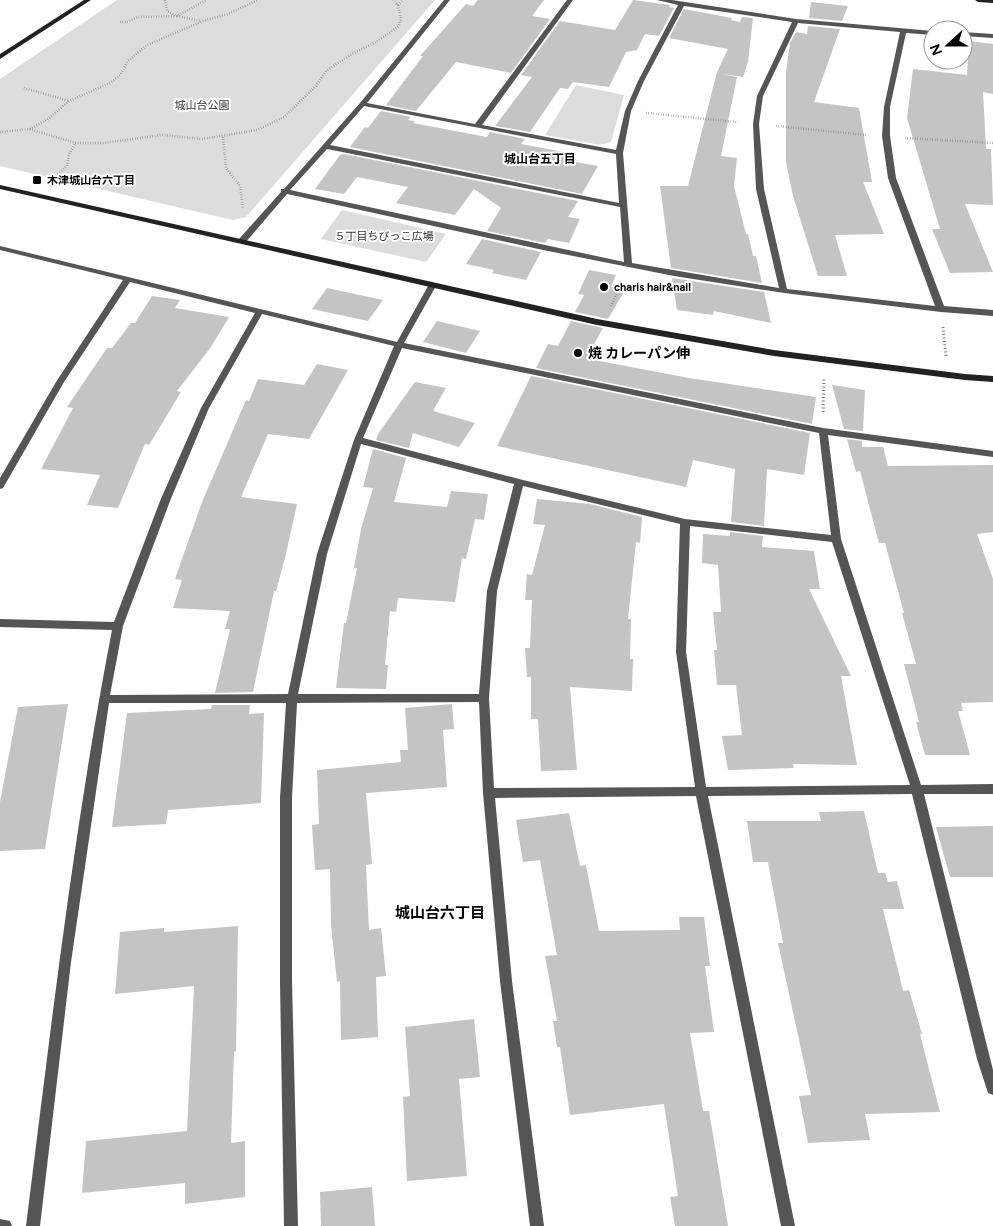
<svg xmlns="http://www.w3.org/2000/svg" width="993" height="1226" viewBox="0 0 993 1226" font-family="Figtree,'Noto Sans JP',sans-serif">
	<rect width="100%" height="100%" fill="#fff"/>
	<!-- green -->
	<g fill="#dcdcdc">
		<polygon points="117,0 435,0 246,217 233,220 0,166 0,79"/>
		<polygon points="576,85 624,95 611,142 600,145 545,135"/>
		<polygon points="342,210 446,234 426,262 321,239"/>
	</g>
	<!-- building -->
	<g fill="#c4c4c4">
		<polygon points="478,0 544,0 532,16 550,19 511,73 456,62 416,111 386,105 423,56 420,56 466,4 473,6"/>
		<polygon points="633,0 670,5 669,7 674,8 659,36 645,34 637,50 626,52 609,87 573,82 568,89 560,88 530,132 495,126 532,77 521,75 560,21 615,30"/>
		<polygon points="811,2 848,6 842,21 809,18"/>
		<polygon points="684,9 732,18 731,20 740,22 742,17 753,18 748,62 743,77 722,74 737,77 721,156 737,158 734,186 746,234 748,234 753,256 756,256 762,283 671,268 660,186 688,186 717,72 728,49 669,38"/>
		<polygon points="808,26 840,29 814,102 859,108 872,182 863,182 884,234 835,235 847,276 818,276 793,196 786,162 786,73 790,43 796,32 807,34"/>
		<polygon points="969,41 993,44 993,94 983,92 986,149 991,149 993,205 965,204 993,272 950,273 932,229 940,229 907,118 913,69 967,75"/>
		<polygon points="381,111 411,117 408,120 415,121 413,123 487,137 490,132 525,139 521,144 569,153 565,160 598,166 582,194 350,147 365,127 368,128"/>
		<polygon points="344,154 578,201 568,217 580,219 569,243 548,239 545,243 487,231 501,208 474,189 455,215 396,203 408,187 357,177 344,194 315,189 340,155"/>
		<polygon points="482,239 541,252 526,280 492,273 494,270 466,264"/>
		<polygon points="589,270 616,275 611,287 625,290 608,319 575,312 584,295 578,294"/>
		<polygon points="672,278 764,292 771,323 714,311 713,315 677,310"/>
		<polygon points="327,288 383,300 368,321 312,309"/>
		<polygon points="152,296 180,300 175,308 229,317 211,347 177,391 181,392 149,445 145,444 118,508 87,505 100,475 41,469 73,408 67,407 107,348 112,348 131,323 135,323"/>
		<polygon points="437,321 480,331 466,353 423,342"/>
		<polygon points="571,321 603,328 589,353 597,355 594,360 689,378 816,397 812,424 536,368 548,344 558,346"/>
		<polygon points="317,364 348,370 309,439 268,434 241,497 297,504 286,554 276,591 274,591 253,692 215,693 230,629 225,629 230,611 173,608 182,580 175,579 202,502 246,400 249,401 258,379 304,385"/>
		<polygon points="531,376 810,433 804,475 767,469 764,526 731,522 735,469 693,460 686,487 497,446"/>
		<polygon points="415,382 446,388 433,411 475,423 459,447 413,433 409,448 376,440 378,434"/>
		<polygon points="832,385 865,390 863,431 844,429"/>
		<polygon points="847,439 862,441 862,447 883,447 888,466 993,465 993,532 977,534 993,579 993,702 961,703 963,711 958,711 970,755 925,755 916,722 919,722 904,664 916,664 902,613 904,613 885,543 879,543 860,471 856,472"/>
		<polygon points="373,449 406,458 394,502 447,507 451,491 488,494 484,520 475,519 466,559 462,558 455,602 398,598 396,612 390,611 385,665 388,665 386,689 336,688 344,623 346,623 357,568 354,568 361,529 373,488 363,487"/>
		<polygon points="537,499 590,504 642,517 640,543 636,542 628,619 631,619 630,659 633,659 632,691 570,687 577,770 541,771 538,719 531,719 531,677 527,677 525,648 530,648 532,600 525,600 527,574 532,575 545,525 533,524"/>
		<polygon points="730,532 763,536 762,547 814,551 820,589 809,589 851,676 841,676 857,765 793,764 794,768 728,770 722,736 742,735 736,685 717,685 714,650 717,650 713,612 721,612 718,565 702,563 703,534 730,536"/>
		<polygon points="68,704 45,849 0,851 0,802 18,707"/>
		<polygon points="452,704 454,729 443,730 447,787 366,793 372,864 366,865 369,930 381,928 386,976 376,977 378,1037 341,1040 340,981 337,982 331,925 330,869 315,870 312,825 319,824 317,770 401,762 400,750 408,750 405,708"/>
		<polygon points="212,705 250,705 249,714 264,713 261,803 168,810 166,824 112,827 127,713 211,709"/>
		<polygon points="864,811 878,873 885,873 888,882 897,881 904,909 883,909 903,991 909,990 922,1034 920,1034 940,1112 865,1114 870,1140 808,1143 799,1096 811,1095 778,943 783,943 768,862 753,862 747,821 821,821 819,812"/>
		<polygon points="569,813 580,866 586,865 599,931 680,930 679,917 704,917 710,966 705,966 714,1032 690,1033 703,1111 709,1111 728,1226 675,1226 670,1197 678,1196 664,1104 570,1115 560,1047 557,1047 553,1021 557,1021 545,956 557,955 540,860 523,862 516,820"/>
		<polygon points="993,826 993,877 950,877 936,827"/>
		<polygon points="238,926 236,1051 234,1052 231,1143 245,1141 245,1197 185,1204 185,1183 82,1193 86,1141 187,1131 194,986 115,994 120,932 164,928 164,932"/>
		<polygon points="474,1019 480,1077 459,1079 467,1176 407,1181 403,1097 410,1096 405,1027"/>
		<polygon points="372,1187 375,1226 321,1226 320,1192"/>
	</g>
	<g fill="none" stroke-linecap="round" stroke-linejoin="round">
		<!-- path-far1 -->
		<g stroke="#777" stroke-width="2.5" stroke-dasharray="0.5 2" stroke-linecap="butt">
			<polyline points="165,0 167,11 177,16 201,21"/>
			<polyline points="398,5 403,0"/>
			<polyline points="120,22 128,22 137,17 177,16 206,0"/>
			<polyline points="24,88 69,101"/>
			<polyline points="646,113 737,122"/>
			<polyline points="776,126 866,135"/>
			<polyline points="30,129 48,119 69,101 110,83 120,75 128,61 147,45 203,21 228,14 258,0"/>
			<polyline points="0,132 29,129 76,143 103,143 162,135 202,139 257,130 284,117 316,86 326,71 352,54 376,42 399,26 401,19 398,5 393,0"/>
			<polyline points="223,137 226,168 240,186 243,208"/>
			<polyline points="905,138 993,143"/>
			<polyline points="52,179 67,166 69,154 76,143"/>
			<polyline points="611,306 622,282"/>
		</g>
		<!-- path -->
		<g stroke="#777" stroke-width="3" stroke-dasharray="1 2.5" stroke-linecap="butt">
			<polyline points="943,327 946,356"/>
			<polyline points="823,412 824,378"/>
		</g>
		<!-- street -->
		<g fill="#555" fill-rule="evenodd">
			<path d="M444 0H450L367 103 475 124 567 0H573L482 125 616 150 625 111 638 81 678 5 657 0H672L796 19 933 31V35L906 33 890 107V136L896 178 944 306 993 310V316L941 312 784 293 674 276 543 250 287 194 245 243H239V239L281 192V189H284L360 103ZM684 6 792 22 757 96 753 124 756 189 779 288 632 263 623 153 631 111 644 81ZM798 23 900 32 884 107 882 136 888 178 935 306 787 289 764 189 759 124 763 96ZM364 106 616 154 619 203 330 145ZM327 149 620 207 624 262 290 190Z"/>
			<polygon points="963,32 993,34 993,38 963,36"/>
			<path d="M0 246 397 342 428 286 432 284 436 286 404 343 823 428 993 451V457L828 435 841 539 921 785 993 784V794H924L993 1070V1095L988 1093 977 1059 912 794 708 796 795 1226H781L696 796 495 798 512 981 544 1226H530L500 981 483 793 479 702 297 703 292 798V981L298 1226H284L280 981V798L286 703H109L71 962 40 1226H26C51 1027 74 827 112 630L0 627V619L114 622 160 501 201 408 255 313 130 282 64 382 3 488 0 489V478L56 382 123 280 0 250ZM262 314 394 346 354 440 317 554 288 694 110 695 123 626 170 501 209 408ZM402 348 819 433 831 535 685 519 519 479 363 438ZM361 444 514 484 487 591 479 694H298L327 554ZM523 486 680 524 676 652 695 787 494 788 489 698 497 591ZM690 526 832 542 910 785 706 787 686 652Z"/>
			<polygon points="0,1219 10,1221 12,1226 0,1226"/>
		</g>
		<!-- secondary -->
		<g fill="#222" fill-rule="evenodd">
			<polygon points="84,0 91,0 0,59 0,54"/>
			<polygon points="975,0 993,0 993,3 978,2"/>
			<polygon points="0,185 597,319 774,350 965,374 993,376 993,382 965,380 774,356 597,325 0,189"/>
		</g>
	</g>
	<!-- markers -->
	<g fill="#000" stroke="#fff" stroke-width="2">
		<rect x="32" y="175" width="10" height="10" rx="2.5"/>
		<circle cx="604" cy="287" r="5"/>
		<circle cx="578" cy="353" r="5"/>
	</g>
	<g text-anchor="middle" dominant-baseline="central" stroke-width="4" stroke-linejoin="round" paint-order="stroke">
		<!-- far-park labels -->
		<g font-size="11" fill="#333" stroke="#fff">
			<text x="202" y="105">城山台公園</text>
			<text x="384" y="236">５丁目ちびっこ広場</text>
		</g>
		<!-- far-poi labels -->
		<g font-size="11" font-weight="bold" fill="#000" stroke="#fff" text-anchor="start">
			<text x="47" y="180">木津城山台六丁目</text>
			<text x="614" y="287">charis hair&amp;nail</text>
		</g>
		<!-- far-neighbourhood labels -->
		<g font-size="12" font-weight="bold" fill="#000" stroke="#fff">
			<text x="540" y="159">城山台五丁目</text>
		</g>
		<!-- poi labels -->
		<g font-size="14" font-weight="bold" fill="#000" stroke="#fff" text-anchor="start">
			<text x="588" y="353">焼 カレーパン伸</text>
		</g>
		<!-- neighbourhood labels -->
		<g font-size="15" font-weight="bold" fill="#000" stroke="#fff">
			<text x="440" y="913">城山台六丁目</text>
		</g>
	</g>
	<!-- north arrow -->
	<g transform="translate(948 45) rotate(249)"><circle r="24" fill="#ffffff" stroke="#999999"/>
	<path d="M0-4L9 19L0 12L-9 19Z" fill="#000000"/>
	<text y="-8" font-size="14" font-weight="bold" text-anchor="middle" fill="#000000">N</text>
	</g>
</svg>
